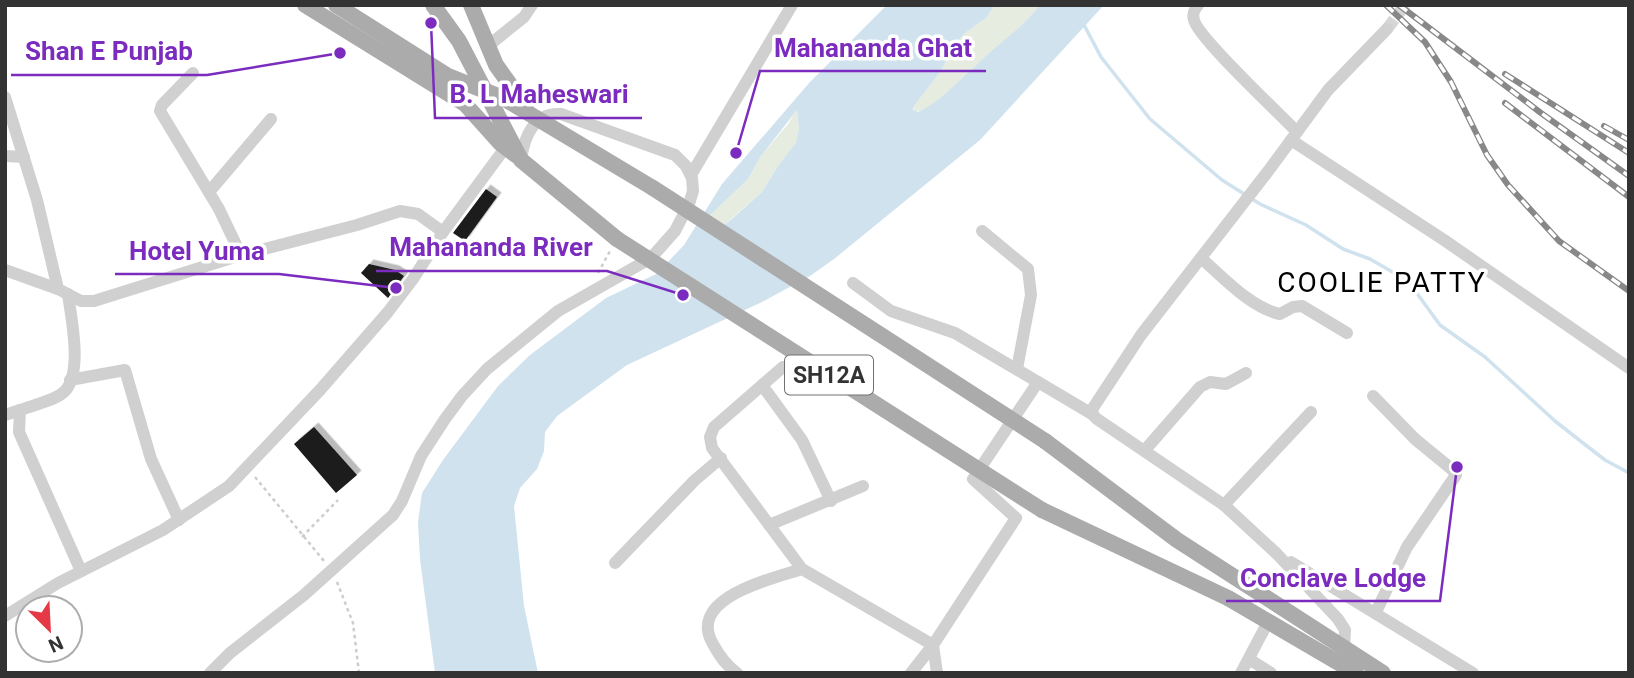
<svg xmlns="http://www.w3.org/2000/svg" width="1634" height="678" viewBox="0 0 1634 678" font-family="Roboto,sans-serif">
	<defs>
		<filter id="shadow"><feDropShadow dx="4.5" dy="-4.5" stdDeviation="0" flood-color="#0004"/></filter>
	</defs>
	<rect width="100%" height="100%" fill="#fff"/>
	<!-- green -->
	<g fill="#e6ecdf">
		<path d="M995 5H1040C1022 29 998 46 975 66 959 80 936 110 914 112V106L941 71 954 45 965 33 986 18Z"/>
		<polygon points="797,109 799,129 797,143 778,166 762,192 724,225 704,221 748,179 761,156 788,124"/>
	</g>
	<!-- water -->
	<path fill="#cfe2ee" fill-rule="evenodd" d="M887 5H995L986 18 965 33 954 45 941 71 914 106 913 110 918 112C940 102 955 84 973 68 995 46 1021 30 1040 5H1104L980 140 834 259 810 276 762 302 627 365 557 416 545 432 544 451 537 469 520 488 514 506 524 606 538 673H435L420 559 418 522 422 493 443 460 498 386 530 355 606 298 656 274 666 264 684 245 722 184 810 82ZM797 110 799 129 796 143 778 166 762 192 734 217 724 225 710 228 704 221 748 179 761 156Z"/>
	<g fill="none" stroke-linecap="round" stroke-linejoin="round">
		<!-- stream -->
		<polyline stroke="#cfe2ee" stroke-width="3.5" points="1083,23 1101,57 1150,119 1222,180 1260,204 1306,225 1343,249 1370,259 1408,281 1440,325 1485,357 1555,421 1583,443 1605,460 1629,473"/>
	</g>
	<!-- building -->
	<g fill="#1a1a1a" filter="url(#shadow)">
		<polygon points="486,189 497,197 465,241 453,233"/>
		<polygon points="369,264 395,270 404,276 388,298 361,273"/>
		<polygon points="314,427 357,475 336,493 294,444"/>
	</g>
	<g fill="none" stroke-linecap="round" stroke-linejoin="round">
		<!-- minor-tunnel -->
		<polyline stroke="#d6d6d6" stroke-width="12" stroke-dasharray="12 6" stroke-linecap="butt" points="1387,29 1405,5"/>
		<!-- path -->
		<g stroke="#cdcdcd" stroke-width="2.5" stroke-dasharray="3.5 3.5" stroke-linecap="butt">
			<polyline points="598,273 610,251"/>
			<polyline points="255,477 324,561"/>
			<polyline points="302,537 338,500"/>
			<polyline points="337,582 353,623 359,673"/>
		</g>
		<!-- minor -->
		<g stroke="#d0d0d0" stroke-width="12">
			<path d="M1198 5C1194 10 1192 14 1194 20 1198 38 1279 113 1297 132"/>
			<polyline points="488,46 524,17 532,5"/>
			<polyline points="193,73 162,105 160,111 219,209 241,255"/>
			<polyline points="5,97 37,200 58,289"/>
			<polyline points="1291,140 1444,240 1629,368"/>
			<polyline points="5,156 24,157"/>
			<polyline points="691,175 792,5"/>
			<polyline points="209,192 271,119"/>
			<polyline points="982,231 1028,269 1031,295 1017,369"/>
			<path d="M1202 259C1224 278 1251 308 1280 314L1293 307 1302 306 1347 333"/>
			<polyline points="5,270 58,289 81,301 94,301 241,255 357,225 400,211 418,214 443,232"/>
			<polyline points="853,283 891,311 955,333 1092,414"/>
			<path d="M68 294C71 318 83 371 65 391 55 401 33 405 20 410L19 432 81 571"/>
			<polyline points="783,367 714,427 710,437 712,448 802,569 933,645 911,673"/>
			<polyline points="70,380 125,370 151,459 179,520"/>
			<polyline points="762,385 802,440 831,501"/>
			<polyline points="1373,396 1415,439 1454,471 1456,475 1407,547 1376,612"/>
			<polyline points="5,415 20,410"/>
			<polyline points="1145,450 1200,387 1210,382 1226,384 1246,373"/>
			<polyline points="1224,505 1311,412"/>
			<polyline points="769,525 863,486"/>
			<polyline points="1291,562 1473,673"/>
			<polyline points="615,563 695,480 721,458"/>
			<polyline points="5,616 58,583 163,530 229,486 320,390 388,312 413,279 443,232 505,148"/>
			<polyline points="1344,648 1345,630 1338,619 1277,554 1224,505 1097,419 1092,414 1093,408 1141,335 1269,170 1328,90 1387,29"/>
			<polyline points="1249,659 1271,673"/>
			<path d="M210 673 230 653 304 595 393 515 402 501 421 456 445 419 462 396 487 369 558 311 651 258 675 231 689 204 693 191 692 178 686 166 675 155 561 114C534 112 524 137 521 160"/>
			<path d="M737 673C726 665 720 657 713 644 686 598 771 579 802 569"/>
			<polyline points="937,673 933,645 1016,518 973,479 1038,382"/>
			<polyline points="1241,673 1269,620"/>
		</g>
		<!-- major -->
		<g stroke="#ababab" stroke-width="16">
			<polyline points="305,5 465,104 500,143 517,156"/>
			<polyline points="336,5 448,76 503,98 653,188"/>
			<polyline points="433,5 459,41 521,160 617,239"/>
			<polyline points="471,5 496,65 526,107"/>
			<polyline points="1045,441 1177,540 1383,673"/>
			<polyline points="1042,510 1228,598 1356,673"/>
		</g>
		<defs>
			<g id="rail">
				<polyline points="1386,5 1425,42 1451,82 1487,155 1508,185 1559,241 1629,291"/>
				<polyline points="1399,5 1541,113 1629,176"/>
				<polyline points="1505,74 1629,153"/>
				<polyline points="1505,103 1629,197"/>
				<polyline points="1604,126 1629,140"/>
			</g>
		</defs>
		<!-- rail casing -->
		<use href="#rail" stroke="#888" stroke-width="6"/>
		<!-- rail -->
		<use href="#rail" stroke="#fff" stroke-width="3.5" stroke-dasharray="10" stroke-linecap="butt"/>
		<!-- major-bridge -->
		<g stroke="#ababab" stroke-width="16">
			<polyline points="653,188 1045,441"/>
			<polyline points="617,239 1042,510"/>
		</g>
	</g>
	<g text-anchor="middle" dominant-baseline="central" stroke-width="7" stroke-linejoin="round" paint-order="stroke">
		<!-- shield labels -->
		<rect fill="#fff" stroke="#707070" stroke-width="2" x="785" y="355.5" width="88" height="39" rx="5"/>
		<g font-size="23" font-weight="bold" fill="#333">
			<text x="829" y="375">SH12A</text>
		</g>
		<!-- quarter labels -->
		<g font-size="28" letter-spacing="2" fill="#000" stroke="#fff">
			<text x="1382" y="282">COOLIE PATTY</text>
		</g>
	</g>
	<!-- callouts -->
	<path fill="none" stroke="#7b2cbf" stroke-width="2.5" d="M736 153L760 71H986M340 53L207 75H11M431 23L435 118H642M683 295L607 271H376M396 288L279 274H115M1457 467L1440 601H1226"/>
	<g fill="#7b2cbf" stroke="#fff" stroke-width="2.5">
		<circle cx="736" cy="153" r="7"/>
		<circle cx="340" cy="53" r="7"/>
		<circle cx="431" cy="23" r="7"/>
		<circle cx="683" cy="295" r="7"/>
		<circle cx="396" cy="288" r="7"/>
		<circle cx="1457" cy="467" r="7"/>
	</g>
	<g font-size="26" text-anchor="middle" font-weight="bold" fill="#7b2cbf" stroke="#fff" stroke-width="7" stroke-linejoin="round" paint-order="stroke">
		<text x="873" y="57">Mahananda Ghat</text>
		<text x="109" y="60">Shan E Punjab</text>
		<text x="539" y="103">B. L Maheswari</text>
		<text x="491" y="256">Mahananda River</text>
		<text x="197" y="260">Hotel Yuma</text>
		<text x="1333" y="587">Conclave Lodge</text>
	</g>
	<!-- border -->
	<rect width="1634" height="678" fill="none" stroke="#333333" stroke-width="14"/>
	<!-- north arrow -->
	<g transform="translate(49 629) rotate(156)"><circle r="33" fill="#ffffff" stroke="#adadad" stroke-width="2"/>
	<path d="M0-5L12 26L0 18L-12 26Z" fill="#e63946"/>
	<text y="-10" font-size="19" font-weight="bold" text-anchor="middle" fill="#333333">N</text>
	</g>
</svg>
